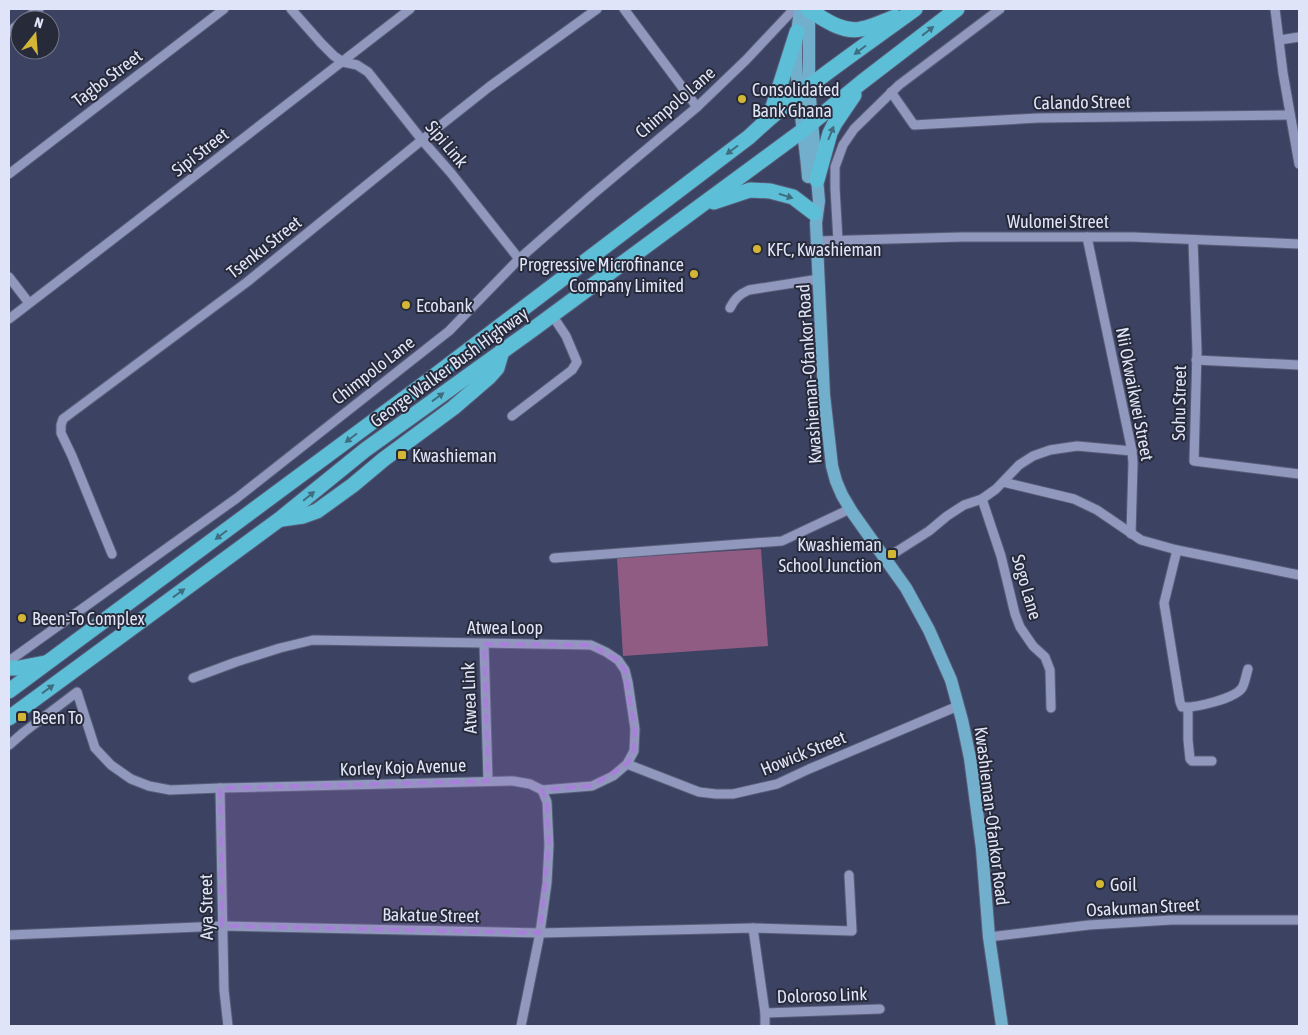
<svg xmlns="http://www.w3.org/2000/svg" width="1308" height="1035" viewBox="0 0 1308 1035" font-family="'Asap Condensed',sans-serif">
	<rect width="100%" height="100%" fill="#3c4262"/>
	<!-- grass -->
	<polygon fill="#915c84" points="761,549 768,646 623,656 617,558"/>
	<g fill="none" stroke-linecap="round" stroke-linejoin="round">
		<defs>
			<g id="minor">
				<polyline points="291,9 321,43 334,56 343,62 357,65 368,72 422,140 451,173 519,259"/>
				<polyline points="624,9 697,107"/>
				<polyline points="1275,9 1283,73 1299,164"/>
				<polyline points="24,20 39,9"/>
				<polyline points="9,32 20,23"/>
				<polyline points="1280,40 1299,37"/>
				<polyline points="891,92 914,125 1038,118 1290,115"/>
				<polyline points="9,174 224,9"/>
				<polyline points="1087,237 1132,451 1133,463 1131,534"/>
				<polyline points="1193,240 1197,351 1194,461 1299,474"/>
				<polyline points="817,241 962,237 1133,237 1299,244"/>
				<polyline points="838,241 835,188 835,167 843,145 854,129 899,85 1000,9"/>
				<polyline points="9,277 29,303"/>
				<path d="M730 308C735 298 740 294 749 290L819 279"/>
				<polyline points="9,319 121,233 410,9"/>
				<polyline points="1196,360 1299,365"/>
				<polyline points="512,416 572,370 577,362 566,336 552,315"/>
				<polyline points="1003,482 1074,499 1097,510 1141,540 1177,550 1299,575"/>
				<polyline points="982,499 1001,556 1015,614 1020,627 1033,646 1045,657 1050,670 1051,708"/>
				<path d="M1177 550 1164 603 1180 702 1182 707C1195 708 1234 699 1242 688 1245 683 1246 675 1248 669"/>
				<polyline points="112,554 72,456 61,433 61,425 63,419 247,282 422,140 489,87 597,9"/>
				<polyline points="554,558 782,541 850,509"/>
				<polyline points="885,559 929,531 947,516 964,505 982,499 996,489 1019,465 1033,456 1050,450 1077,446 1132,451"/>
				<polyline points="484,644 488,781"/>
				<polyline points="9,661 237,498 449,331 519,259 592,195 697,107 746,60 794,9"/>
				<polyline points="193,678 236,662 280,648 313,640 591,645 606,652 618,660 625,670 628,682 635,729 634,751 627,764 613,776 592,786 542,790"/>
				<polyline points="1188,708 1188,740 1190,759 1192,761 1212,761"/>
				<polyline points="9,745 24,732 77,692 95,748 111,765 131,779 149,786 170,790 220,788 513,781 530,784 542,790 547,802 549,845 547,883 540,933 521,1026"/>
				<polyline points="627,764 699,792 716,794 733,794 777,784 809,769 958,706"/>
				<polyline points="220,788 224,990 228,1026"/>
				<polyline points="753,928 765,1013 765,1026"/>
				<polyline points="9,935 222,926 540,933 753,928 852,931 849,875"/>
				<polyline points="989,937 1089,925 1171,920 1299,920"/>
				<polyline points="765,1013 880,1009"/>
			</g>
			<g id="major">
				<path d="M802 9 800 10C798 24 796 39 796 53 796 95 805 136 808 177"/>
				<polyline points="808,9 809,10 809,87 819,201 816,223 824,395 832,466 836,481 842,495 852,512 906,588 929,630 951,680 962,720 970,758 982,849 989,937 1002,1026"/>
			</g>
			<g id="highway">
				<path d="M809 10C824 19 842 33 861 29 873 27 884 21 895 17"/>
				<polyline points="769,118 776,98 797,32"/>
				<polyline points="817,180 830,133 835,123 854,95"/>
				<polyline points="714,202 750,190 770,191 793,197 814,213"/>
				<polyline points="282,519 303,516 317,511 353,485 384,459 453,408 489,377 497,368 502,351"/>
				<polyline points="9,668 19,668 45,663"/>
				<path d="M9 691 425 383 749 137C800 89 859 50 915 9"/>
				<polyline points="9,718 280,519 365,450 532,330 802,131 862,82 957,9"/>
			</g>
		</defs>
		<!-- minor casing -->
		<use href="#minor" stroke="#585d78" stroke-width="11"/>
		<!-- major casing -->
		<use href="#major" stroke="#585d78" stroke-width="14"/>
		<!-- highway casing -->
		<use href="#highway" stroke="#585d78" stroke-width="17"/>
		<!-- minor -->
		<use href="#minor" stroke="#9198bd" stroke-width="9"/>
		<!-- major -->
		<use href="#major" stroke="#72afcd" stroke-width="12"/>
		<!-- highway -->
		<use href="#highway" stroke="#5dbfd7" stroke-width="15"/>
	</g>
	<!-- one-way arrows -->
	<defs><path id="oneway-solid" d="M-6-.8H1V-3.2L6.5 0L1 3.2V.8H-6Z" transform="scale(1.25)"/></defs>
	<g fill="#3f6d80">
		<use href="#oneway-solid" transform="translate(928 31) rotate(-38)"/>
		<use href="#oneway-solid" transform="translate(860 50) rotate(143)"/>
		<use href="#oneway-solid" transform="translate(831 133) rotate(-68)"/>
		<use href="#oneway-solid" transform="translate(732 150) rotate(143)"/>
		<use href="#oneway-solid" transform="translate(786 196) rotate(18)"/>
		<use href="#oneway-solid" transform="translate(438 397) rotate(-36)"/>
		<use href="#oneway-solid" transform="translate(351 438) rotate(143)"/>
		<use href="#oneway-solid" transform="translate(309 496) rotate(-39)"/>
		<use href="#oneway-solid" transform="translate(221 535) rotate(143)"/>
		<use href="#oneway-solid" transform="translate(179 593) rotate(-36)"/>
		<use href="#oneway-solid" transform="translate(48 689) rotate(-36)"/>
	</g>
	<!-- marked area -->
	<path fill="#a87fd9" fill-opacity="0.2" stroke="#a87fd9" stroke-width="4" stroke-dasharray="10 6" stroke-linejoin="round" d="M484 644 591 645 618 660 625 670 635 729 634 751 627 764 592 786 542 790 547 802 549 845 540 933 222 926 220 788 488 781Z"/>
	<!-- markers -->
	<g fill="#d3b635" stroke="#272a39" stroke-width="2">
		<circle cx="742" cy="99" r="5"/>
		<circle cx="757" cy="249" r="5"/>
		<circle cx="694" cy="274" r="5"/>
		<circle cx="406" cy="305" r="5"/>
		<rect x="397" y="450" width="10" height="10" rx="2.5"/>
		<rect x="887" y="549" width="10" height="10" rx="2.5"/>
		<circle cx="22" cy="618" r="5"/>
		<rect x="17" y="712" width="10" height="10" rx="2.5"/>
		<circle cx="1100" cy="884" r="5"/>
	</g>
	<g text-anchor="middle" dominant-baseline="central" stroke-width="4" stroke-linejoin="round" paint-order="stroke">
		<!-- street labels -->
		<g font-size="18" fill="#dfe4f8" stroke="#272a39">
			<text transform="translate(107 78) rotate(-37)">Tagbo Street</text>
			<text transform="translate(675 102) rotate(-41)">Chimpolo Lane</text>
			<text transform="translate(1082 102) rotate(-1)">Calando Street</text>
			<text transform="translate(447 144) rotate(50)">Sipi Link</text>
			<text transform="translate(200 152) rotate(-38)">Sipi Street</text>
			<text x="1058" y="221">Wulomei Street</text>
			<text transform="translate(264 247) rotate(-38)">Tsenku Street</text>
			<text transform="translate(449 367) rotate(-36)">George Walker Bush Highway</text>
			<text transform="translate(373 370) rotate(-38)">Chimpolo Lane</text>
			<text transform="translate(809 374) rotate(-94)">Kwashieman-Ofankor Road</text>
			<text transform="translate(1135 394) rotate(79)">Nii Okwaikwei Street</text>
			<text transform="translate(1179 403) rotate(-89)">Sohu Street</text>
			<text transform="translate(1027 587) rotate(74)">Sogo Lane</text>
			<text x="505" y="627">Atwea Loop</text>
			<text transform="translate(469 698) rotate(-92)">Atwea Link</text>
			<text transform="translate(803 753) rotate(-22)">Howick Street</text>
			<text transform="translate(403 767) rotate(-2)">Korley Kojo Avenue</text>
			<text transform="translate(992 816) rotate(83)">Kwashieman-Ofankor Road</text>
			<text transform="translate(206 907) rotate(-91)">Aya Street</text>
			<text transform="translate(1143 907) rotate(-3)">Osakuman Street</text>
			<text transform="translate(431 915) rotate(1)">Bakatue Street</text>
			<text transform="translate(822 995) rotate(-2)">Doloroso Link</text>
		</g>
		<!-- poi labels -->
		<g font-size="18" fill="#dfe4f8" stroke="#272a39" text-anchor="start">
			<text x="752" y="89">Consolidated<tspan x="752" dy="21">Bank Ghana</tspan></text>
			<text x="767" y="249">KFC, Kwashieman</text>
			<text x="684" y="264" text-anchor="end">Progressive Microfinance<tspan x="684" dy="21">Company Limited</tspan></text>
			<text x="416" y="305">Ecobank</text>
			<text x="412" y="455">Kwashieman</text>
			<text x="882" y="544" text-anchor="end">Kwashieman<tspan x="882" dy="21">School Junction</tspan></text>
			<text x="32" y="618">Been-To Complex</text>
			<text x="32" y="717">Been To</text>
			<text x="1110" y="884">Goil</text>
		</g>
	</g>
	<!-- border -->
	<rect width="1308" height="1035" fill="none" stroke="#dfe4f8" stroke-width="20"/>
	<!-- north arrow -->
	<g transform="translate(35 35) rotate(17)"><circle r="24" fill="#272a39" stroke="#717485"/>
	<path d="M0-4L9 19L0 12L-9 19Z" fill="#d3b635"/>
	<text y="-8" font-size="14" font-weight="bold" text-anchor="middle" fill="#dfe4f8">N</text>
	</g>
</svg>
